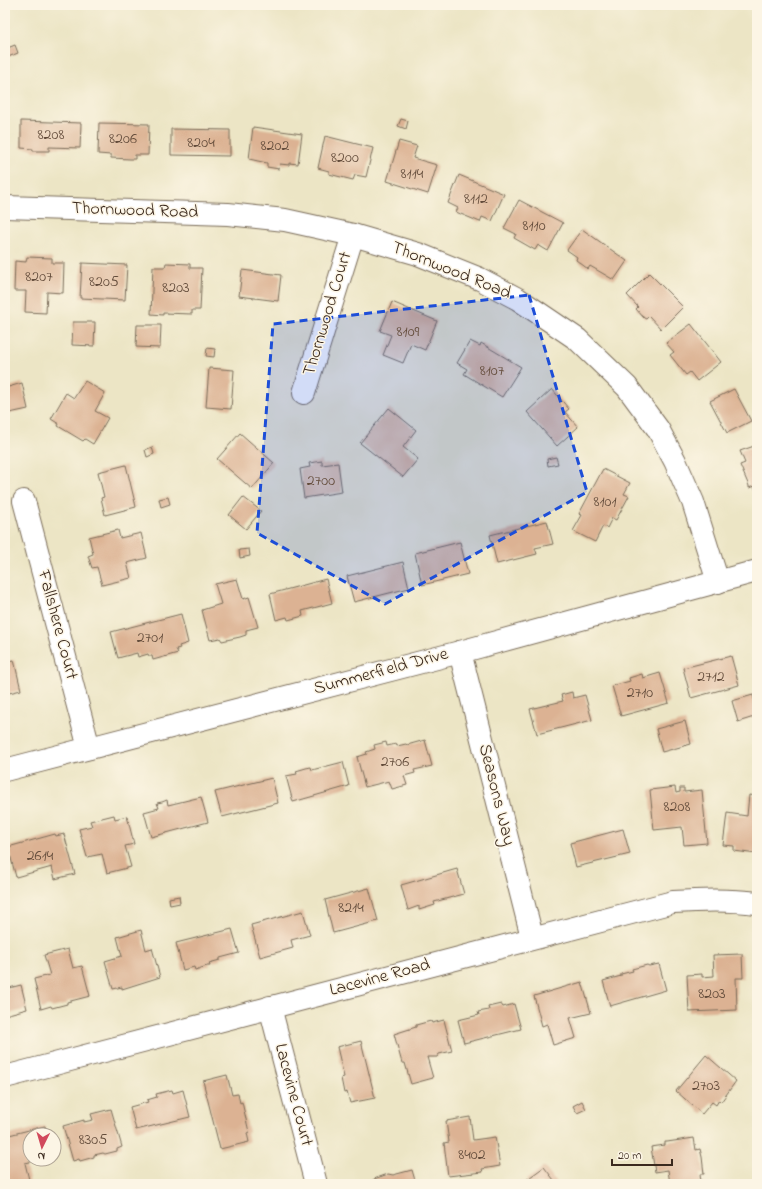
<svg xmlns="http://www.w3.org/2000/svg" width="762" height="1189" viewBox="0 0 762 1189" font-family="'Indie Flower',sans-serif">
	<rect width="100%" height="100%" fill="#fcf5e5"/>
	<filter id="ink" filterUnits="userSpaceOnUse"><feTurbulence type="fractalNoise" baseFrequency=".025" numOctaves="2"/><feDisplacementMap in="SourceGraphic" scale="8" xChannelSelector="R" yChannelSelector="G"/><feConvolveMatrix kernelMatrix="1 2 1 2 8 2 1 2 1" color-interpolation-filters="sRGB"/></filter>
	<filter id="wash" filterUnits="userSpaceOnUse"><feTurbulence type="fractalNoise" baseFrequency=".012" numOctaves="4" result="noise"/><feDisplacementMap in="SourceGraphic" scale="16" xChannelSelector="R" yChannelSelector="G"/><feGaussianBlur stdDeviation="0.9" result="paint"/><feColorMatrix in="noise" values="0 0 0 0 0 0 0 0 0 0 0 0 0 0 0 0 0 1.4 0 .05"/><feComposite in="paint" operator="in"/></filter>
	<g filter="url(#wash)">
		<rect width="100%" height="100%" fill="#ece5c5"/>
		<g id="blocks">
			<!-- building -->
			<g fill="#dcb293">
				<polygon points="15,45 18,53 8,57 5,49"/>
				<polygon points="401,119 408,121 406,129 398,126"/>
				<polygon points="21,121 81,123 80,148 49,147 49,151 33,151 33,149 21,148"/>
				<polygon points="99,123 149,124 148,155 135,155 135,159 130,159 111,158 111,155 98,154"/>
				<polygon points="253,127 302,134 298,164 289,163 289,165 280,164 279,169 267,167 267,163 249,159"/>
				<polygon points="171,129 230,130 230,156 171,155"/>
				<polygon points="325,136 373,148 366,177 355,175 353,180 329,174 329,171 318,168"/>
				<polygon points="399,141 417,146 413,158 437,165 428,194 387,181"/>
				<polygon points="459,175 504,194 492,221 482,217 480,222 456,212 458,208 448,203"/>
				<polygon points="519,200 563,223 548,251 538,245 535,250 514,238 516,234 504,228"/>
				<polygon points="582,229 627,261 614,280 590,266 588,269 576,260 577,257 567,250"/>
				<polygon points="27,257 52,258 52,263 64,263 63,293 47,292 46,313 25,312 26,291 14,291 15,261 26,262"/>
				<polygon points="82,263 127,265 125,300 80,298"/>
				<polygon points="166,263 190,264 190,268 202,268 200,310 192,310 192,314 163,313 163,315 151,314 153,267 165,267"/>
				<polygon points="242,270 281,275 278,301 239,296"/>
				<polygon points="649,273 683,307 661,329 649,316 646,319 644,318 636,309 638,307 627,295"/>
				<polygon points="392,302 437,321 425,350 411,344 403,363 383,355 391,335 380,331"/>
				<polygon points="73,322 95,322 94,346 72,345"/>
				<polygon points="691,324 721,362 697,381 690,372 686,375 670,355 674,352 666,343"/>
				<polygon points="137,325 161,325 160,348 136,347"/>
				<polygon points="470,341 480,346 481,343 521,367 502,397 464,374 467,369 457,363"/>
				<polygon points="207,348 215,349 214,357 206,356"/>
				<polygon points="209,368 234,370 231,409 206,407"/>
				<polygon points="85,381 105,393 95,411 108,418 93,444 85,439 83,441 58,426 59,424 51,419 66,393 74,398"/>
				<polygon points="22,383 28,409 5,414 5,388"/>
				<polygon points="552,389 569,409 565,412 578,427 557,446 527,412"/>
				<polygon points="734,389 751,421 727,433 710,401"/>
				<polygon points="389,408 416,430 403,447 418,459 403,477 360,443"/>
				<polygon points="240,433 274,463 252,489 217,459"/>
				<polygon points="757,445 757,494 754,486 749,488 749,486 740,465 745,463 740,451"/>
				<polygon points="152,447 154,454 147,457 145,450"/>
				<polygon points="556,457 558,464 548,466 547,459"/>
				<polygon points="322,461 322,465 338,463 342,492 304,498 300,469 310,467 309,463"/>
				<polygon points="126,465 136,507 105,515 101,498 104,497 98,472"/>
				<polygon points="603,469 630,483 624,494 629,496 616,520 612,518 607,528 603,526 595,542 573,531 582,515 579,514"/>
				<polygon points="168,497 170,504 161,507 159,499"/>
				<polygon points="243,497 261,511 246,529 229,515"/>
				<polygon points="547,521 553,544 535,548 537,554 497,564 490,535"/>
				<polygon points="118,530 120,538 141,533 147,558 127,563 131,578 102,585 97,567 92,568 88,556 93,554 89,537"/>
				<polygon points="460,542 468,574 422,585 415,553"/>
				<polygon points="249,549 250,556 240,558 239,550"/>
				<polygon points="403,562 409,588 354,602 347,576"/>
				<polygon points="237,579 243,599 249,597 258,627 246,630 246,635 240,637 222,641 220,638 210,640 202,610 221,604 215,584"/>
				<polygon points="326,579 332,603 302,611 303,616 288,620 287,617 276,620 270,594"/>
				<polygon points="181,614 188,643 179,646 180,648 176,649 178,653 153,660 152,656 149,656 148,654 138,657 137,653 118,658 111,632"/>
				<polygon points="731,656 739,685 691,698 683,668"/>
				<polygon points="14,660 21,690 5,694 5,662"/>
				<polygon points="660,673 669,703 621,716 612,686 630,681 629,678 642,674 643,678"/>
				<polygon points="572,692 573,698 585,695 592,720 537,734 530,709 563,701 561,695"/>
				<polygon points="753,695 757,708 757,716 738,722 732,701"/>
				<polygon points="685,721 691,744 662,752 656,729"/>
				<polygon points="425,740 432,766 414,770 415,773 404,776 407,785 392,789 389,781 365,787 357,757 367,754 366,752 375,749 374,745 386,742 387,746 396,744 397,746 406,744 407,745"/>
				<polygon points="343,762 349,786 293,802 286,776 297,774 296,771 306,768 311,767 312,770"/>
				<polygon points="272,778 278,803 222,817 215,792"/>
				<polygon points="675,787 676,793 680,792 680,788 684,788 684,792 702,790 707,843 684,845 682,827 654,830 650,790"/>
				<polygon points="749,795 757,796 757,854 734,851 734,846 723,845 727,813 747,816"/>
				<polygon points="201,797 208,822 151,837 144,812 159,808 157,803 162,802 167,800 168,805"/>
				<polygon points="114,815 115,819 127,816 134,844 125,846 131,867 107,873 102,854 87,857 79,829 92,826 90,821"/>
				<polygon points="623,829 630,854 576,867 570,843"/>
				<polygon points="55,834 56,836 64,834 75,874 55,879 52,867 16,877 8,847"/>
				<polygon points="457,869 464,894 434,902 435,905 419,910 419,906 408,910 401,885"/>
				<polygon points="369,888 378,921 333,933 325,900"/>
				<polygon points="179,896 180,903 170,905 169,898"/>
				<polygon points="303,911 310,935 291,940 293,948 260,957 251,925"/>
				<polygon points="232,929 239,953 220,958 220,960 209,963 210,966 207,966 195,970 194,967 183,970 176,943"/>
				<polygon points="141,930 146,950 152,948 160,977 122,989 122,987 113,989 105,961 122,956 117,937"/>
				<polygon points="68,949 73,968 82,966 90,996 67,1002 67,1004 52,1008 51,1006 41,1009 34,979 50,975 44,955"/>
				<polygon points="742,954 743,978 736,978 737,1010 689,1012 687,975 702,974 702,977 714,976 713,955"/>
				<polygon points="659,964 666,990 610,1006 603,981 621,976 621,974 633,971 632,969 647,965 649,966"/>
				<polygon points="582,982 591,1013 570,1018 576,1038 553,1045 547,1024 542,1026 534,996"/>
				<polygon points="21,985 27,1009 5,1015 5,989"/>
				<polygon points="501,1004 503,1007 514,1004 521,1029 464,1043 458,1020 479,1015 478,1012 489,1010 488,1007"/>
				<polygon points="444,1020 452,1051 439,1054 437,1057 427,1057 433,1078 411,1084 405,1063 402,1063 394,1034 416,1027 416,1025 427,1022 431,1021 432,1023"/>
				<polygon points="361,1041 375,1098 350,1103 347,1092 344,1093 341,1078 344,1077 337,1047"/>
				<polygon points="706,1055 736,1081 721,1102 719,1100 716,1105 712,1102 702,1114 676,1091"/>
				<polygon points="227,1075 232,1095 238,1094 240,1103 242,1102 249,1132 247,1133 249,1142 220,1149 203,1081"/>
				<polygon points="172,1090 173,1093 183,1090 190,1117 136,1130 130,1107 148,1102 147,1100 157,1097 156,1094"/>
				<polygon points="582,1101 586,1109 577,1113 573,1106"/>
				<polygon points="111,1109 122,1147 117,1149 117,1151 105,1154 103,1153 94,1155 94,1157 80,1161 79,1159 73,1161 63,1126 84,1120 84,1122 93,1120 91,1114"/>
				<polygon points="470,1117 473,1140 495,1137 500,1166 482,1169 483,1172 448,1176 444,1143 449,1142 446,1121"/>
				<polygon points="45,1126 47,1135 30,1135 30,1159 40,1160 25,1163 30,1184 7,1184 5,1178 5,1136"/>
				<polygon points="694,1138 696,1150 700,1149 702,1157 704,1174 700,1174 701,1184 670,1184 668,1170 655,1172 651,1147 665,1145 665,1142 667,1142"/>
				<polygon points="544,1167 557,1184 529,1184 526,1180"/>
				<polygon points="412,1170 416,1184 369,1184 374,1179 388,1174 393,1175"/>
			</g>
		</g>
	</g>
	<g filter="url(#ink)">
		<use href="#blocks" fill-opacity="0" stroke="#796b58" stroke-width="1"/>
		<g fill="none" stroke-linecap="round" stroke-linejoin="round">
			<defs>
				<g id="minor">
					<polyline points="5,207 228,214 285,220 353,235 418,254 480,279 518,299 577,339 627,387 658,429 675,461 693,502 718,582"/>
					<polyline points="304,393 353,235"/>
					<polyline points="24,501 89,748"/>
					<polyline points="460,652 532,937"/>
					<polyline points="5,770 460,652 757,571"/>
					<polyline points="270,1007 316,1184"/>
					<path d="M5 1077 673 902C701 900 729 899 757 903"/>
				</g>
			</defs>
			<!-- minor casing -->
			<use href="#minor" stroke="#796b58" stroke-width="24"/>
			<!-- minor -->
			<use href="#minor" stroke="#fff" stroke-width="22"/>
		</g>
	</g>
	<!-- marked area -->
	<path fill="#1d4ed8" fill-opacity="0.2" stroke="#1d4ed8" stroke-width="3" stroke-dasharray="8 5" stroke-linejoin="round" d="M529 295 587 492 385 604 257 533 273 324Z"/>
	<g text-anchor="middle" dominant-baseline="central" stroke-width="3" stroke-linejoin="round" paint-order="stroke">
		<!-- number labels -->
		<g font-size="16" fill="#634c3b">
			<text x="51" y="135">8208</text>
			<text x="123" y="139">8206</text>
			<text x="201" y="143">8204</text>
			<text x="275" y="146">8202</text>
			<text x="345" y="158">8200</text>
			<text x="412" y="174">8114</text>
			<text x="476" y="199">8112</text>
			<text x="534" y="226">8110</text>
			<text x="39" y="277">8207</text>
			<text x="104" y="282">8205</text>
			<text x="176" y="288">8203</text>
			<text x="408" y="332">8109</text>
			<text x="492" y="371">8107</text>
			<text x="321" y="481">2700</text>
			<text x="605" y="502">8101</text>
			<text x="150" y="638">2701</text>
			<text x="711" y="677">2712</text>
			<text x="640" y="693">2710</text>
			<text x="395" y="762">2706</text>
			<text x="677" y="807">8208</text>
			<text x="40" y="856">2614</text>
			<text x="351" y="908">8214</text>
			<text x="712" y="994">8203</text>
			<text x="706" y="1086">2703</text>
			<text x="93" y="1140">8305</text>
			<text x="472" y="1155">8402</text>
		</g>
		<!-- street labels -->
		<g font-size="18" fill="#3b2a1e" stroke="#fcf5e5">
			<text transform="translate(135 211) rotate(2)">Thornwood Road</text>
			<text transform="translate(451 271) rotate(22)">Thornwood Road</text>
			<text transform="translate(328 314) rotate(-73)">Thornwood Court</text>
			<text transform="translate(57 625) rotate(75)">Fallshere Court</text>
			<text transform="translate(381 672) rotate(-15)">Summerfield Drive</text>
			<text transform="translate(496 795) rotate(76)">Seasons Way</text>
			<text transform="translate(380 978) rotate(-15)">Lacevine Road</text>
			<text transform="translate(293 1095) rotate(75)">Lacevine Court</text>
		</g>
	</g>
	<!-- margin -->
	<rect width="762" height="1189" fill="none" stroke="#fcf5e5" stroke-width="20"/>
	<!-- north arrow -->
	<g transform="translate(42 1147) rotate(185)"><circle r="19" fill="#fcf5e5" stroke="#afa495"/>
	<path d="M0-3L7 15L0 10L-7 15Z" fill="#d1495b"/>
	<text y="-6" font-size="11" font-weight="bold" text-anchor="middle" fill="#3b2a1e">N</text>
	</g>
	<!-- scale -->
	<path d="M612 1159v6h60v-6" fill="none" stroke="#3b2a1e" stroke-width="2"/>
	<text x="618" y="1159" font-size="12" fill="#3b2a1e" stroke="#fcf5e5" stroke-width="3" paint-order="stroke">20 m</text>
</svg>
